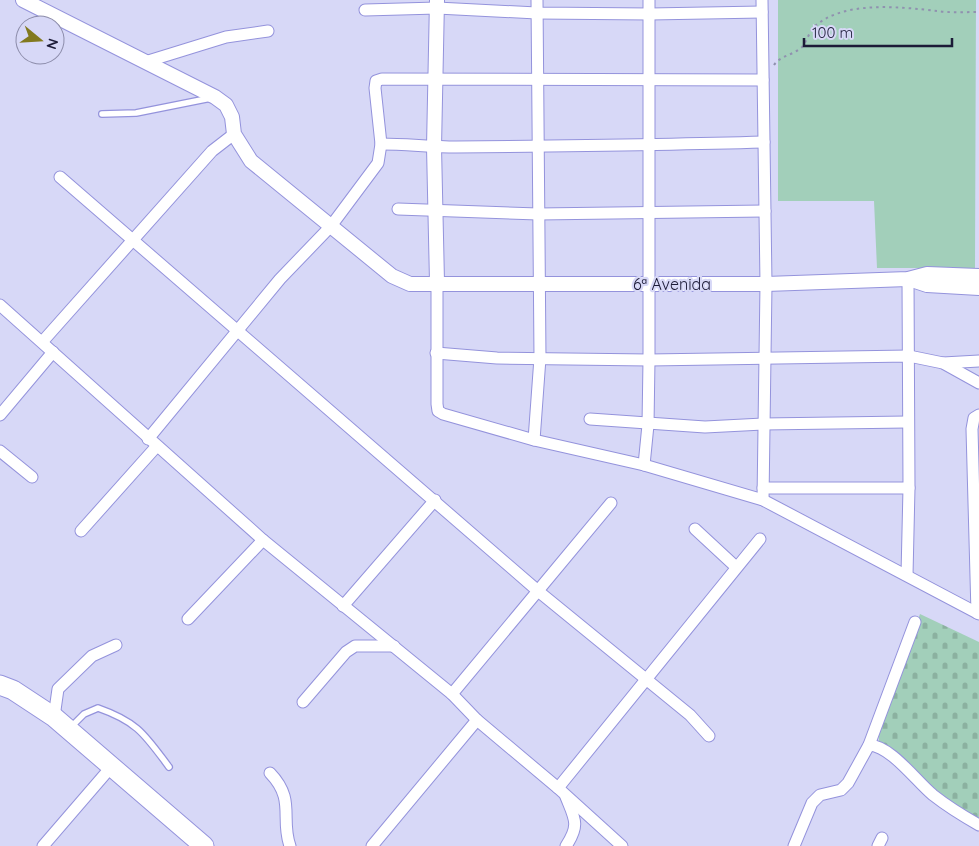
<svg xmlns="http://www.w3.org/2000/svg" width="979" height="846" viewBox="0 0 979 846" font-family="Quicksand,sans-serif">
	<defs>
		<pattern id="cemetery-stones" width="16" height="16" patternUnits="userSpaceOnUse" patternTransform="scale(1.25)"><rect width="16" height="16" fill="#a2cfba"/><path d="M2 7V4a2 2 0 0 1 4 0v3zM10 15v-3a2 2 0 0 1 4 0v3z" fill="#8bb1a0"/></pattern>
	</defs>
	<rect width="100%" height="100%" fill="#d7d8f7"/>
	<!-- cemetery -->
	<polygon fill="url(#cemetery-stones)" points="920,614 979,642 979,821 935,791 879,741 878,731"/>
	<!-- park -->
	<polygon fill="#a2cfba" points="778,0 976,0 975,268 877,268 874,201 778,201"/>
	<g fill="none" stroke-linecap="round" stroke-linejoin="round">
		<defs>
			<g id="service">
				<polyline points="102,114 136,113 211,98"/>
				<path d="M71 727 84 714 98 708C138 722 145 735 169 767"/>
			</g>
			<g id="minor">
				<polyline points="762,0 766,284 763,500"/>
				<polyline points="365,10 437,8 537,13 650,14 762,12"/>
				<polyline points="145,62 226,37 268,31"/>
				<path d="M381 144C406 144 431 147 456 147 559 146 662 145 764 142"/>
				<polyline points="60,177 538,591 690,715 709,736"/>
				<polyline points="398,209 538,214 765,211"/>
				<polyline points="437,282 437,404 438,411 443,414 534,440 644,465 763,500 979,614"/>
				<polyline points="0,305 263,540 452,694 477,720 558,788 622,846"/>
				<polyline points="43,341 212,151 234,134"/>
				<polyline points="436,353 497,358 649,360 909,356 943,363 979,383"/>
				<polyline points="943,363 979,361"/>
				<polyline points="0,415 53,352"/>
				<polyline points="590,419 705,427 763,424 907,422"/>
				<polyline points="148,439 280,279 331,226 378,163 381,144 375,88 376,81 382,79 763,80"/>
				<polyline points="534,440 540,358 537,0"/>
				<polyline points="0,451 32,477"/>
				<polyline points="644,465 648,425 649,360 649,0"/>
				<polyline points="763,488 909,488"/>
				<polyline points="695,529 736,567"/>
				<polyline points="81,531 156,447"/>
				<polyline points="907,575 909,488 908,279"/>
				<polyline points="343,606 435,500"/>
				<polyline points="977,613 972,429 974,418 979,415"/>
				<polyline points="188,619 263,540"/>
				<polyline points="452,694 611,503"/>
				<polyline points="303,702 346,652 355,646 394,646"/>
				<polyline points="54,717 58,689 92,656 116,645"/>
				<path d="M869 745C891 746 916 781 933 795 947 806 963 816 979 825"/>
				<path d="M270 773C296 800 280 818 290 846"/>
				<polyline points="558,788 760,539"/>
				<path d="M566 797C575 819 580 825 566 846"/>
				<polyline points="43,846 112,766"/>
				<polyline points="372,846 477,720"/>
				<polyline points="794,846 812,803 820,795 841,790 848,783 853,774 869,745 915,622"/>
				<polyline points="878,846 882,838"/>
			</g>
			<g id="tertiary">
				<polyline points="23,0 215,97 226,105 232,117 234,134 251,161 392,276 410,284 766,284 908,279 927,274 979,276"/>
				<polyline points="437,0 434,147 437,282"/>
				<polyline points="909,279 927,285 979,288"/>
			</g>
			<polyline id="trunk" points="0,685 13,690 54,717 204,846"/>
		</defs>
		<!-- service casing -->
		<use href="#service" stroke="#9493dc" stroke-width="8"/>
		<!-- minor casing -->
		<use href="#minor" stroke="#9493dc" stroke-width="13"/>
		<!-- tertiary casing -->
		<use href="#tertiary" stroke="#9493dc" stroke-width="16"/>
		<!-- trunk casing -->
		<use href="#trunk" stroke="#9493dc" stroke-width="21"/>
		<!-- path -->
		<path stroke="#9091af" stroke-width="2" stroke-dasharray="2.5 4" stroke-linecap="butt" d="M774 65C781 55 794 55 802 47 807 41 809 32 814 27 843 0 901 7 937 11 950 13 965 12 979 12"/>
		<!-- service -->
		<use href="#service" stroke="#fff" stroke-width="5.5"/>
		<!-- minor -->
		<use href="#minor" stroke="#fff" stroke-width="11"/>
		<!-- tertiary -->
		<use href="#tertiary" stroke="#fff" stroke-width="14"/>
		<!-- trunk -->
		<use href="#trunk" stroke="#fff" stroke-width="19"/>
	</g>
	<g text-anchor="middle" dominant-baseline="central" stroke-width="4.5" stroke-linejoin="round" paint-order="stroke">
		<!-- street labels -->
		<g font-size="16" fill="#1c1b37" stroke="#d7d8f7">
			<text x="672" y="284">6ª Avenida</text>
		</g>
	</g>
	<!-- north arrow -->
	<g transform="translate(40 40) rotate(108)"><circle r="24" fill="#d7d8f7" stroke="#8c8caa"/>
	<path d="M0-4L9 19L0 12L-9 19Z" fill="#82791f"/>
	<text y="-8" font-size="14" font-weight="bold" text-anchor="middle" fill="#1c1b37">N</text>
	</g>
	<!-- scale -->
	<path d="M804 38v8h148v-8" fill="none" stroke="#1c1b37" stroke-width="2.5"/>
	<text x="812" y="38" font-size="15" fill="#1c1b37" stroke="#d7d8f7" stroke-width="4" paint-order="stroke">100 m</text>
</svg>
